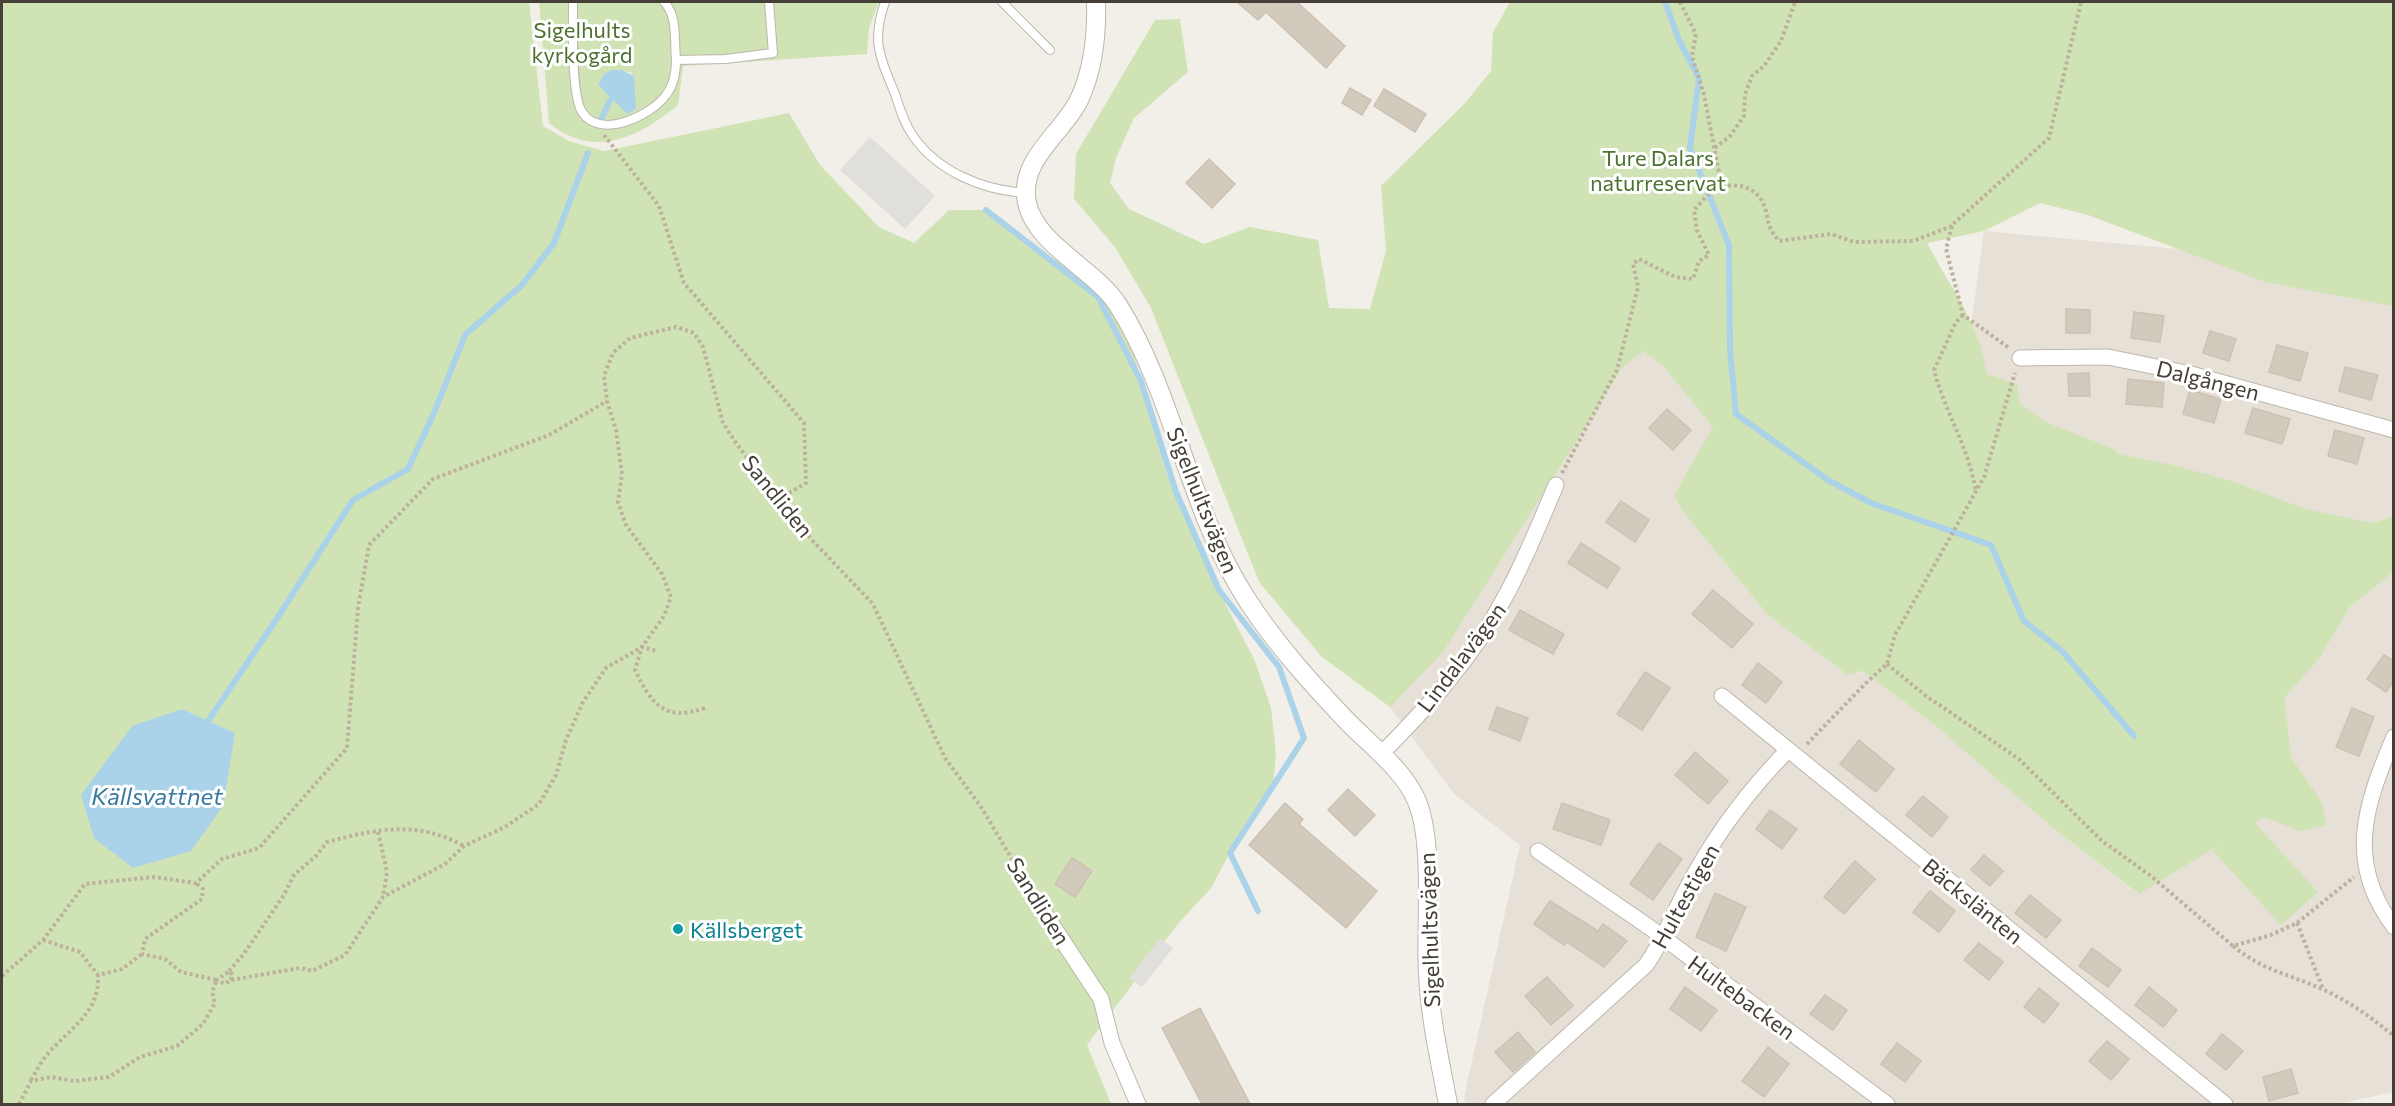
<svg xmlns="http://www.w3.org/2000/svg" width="2395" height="1106" viewBox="0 0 2395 1106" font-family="Commissioner,sans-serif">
	<rect width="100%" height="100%" fill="#f2efe8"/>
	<!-- residential -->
	<g fill="#e6e0d6">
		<polygon points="1984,231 2393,269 2393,516 2373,523 2305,510 2232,481 2169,464 2077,447 1965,369"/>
		<polygon points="1615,336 1639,347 1663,366 1714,427 1674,495 1683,512 1768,615 1857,674 1863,671 1930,721 2053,828 2138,894 2284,697 2319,659 2350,607 2393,572 2393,1092 2337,1104 1466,1104 1464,1097 1520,845 1454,794 1390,707 1623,368"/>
	</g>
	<!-- green -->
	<g fill="#d0e3b4" fill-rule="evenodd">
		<path d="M2 2H529L543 126 569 141 604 151 789 113 820 165 879 227 914 243 949 210H986L1081 281 1109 307 1134 355 1166 472 1226 605 1255 661 1271 708 1276 753 1273 787 1241 832 1211 888 1177 925 1087 1045 1111 1104H2ZM182 709 234 733 133 868Z"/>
		<path d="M539 2H879L869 28 867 54 683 66 678 105C639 137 594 160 549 123ZM611 70 630 72 634 76 635 109 627 114 598 85 604 74Z"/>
		<path d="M1510 2H2393V306L2265 282 2088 215 2040 203 1984 231 1927 243C1952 291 1977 318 1987 374L2017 384 2020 404 2048 423 2114 449 2118 454 2169 464 2232 481 2305 509 2373 523 2393 516V572L2350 607 2319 659 2284 698 2291 757 2322 803 2327 825 2300 831 2264 817 2255 823 2318 892 2281 925 2213 851 2219 845 2139 894 2053 828 1930 721 1863 671 1848 675 1768 615 1683 512 1674 495 1713 427 1663 366 1643 351 1623 367 1443 652 1390 707 1322 657 1259 582 1151 308 1115 247 1074 199 1076 154 1155 20 1180 19 1188 72 1134 118 1116 158 1110 183 1129 209 1204 244 1250 227 1318 240 1329 308 1370 309 1386 251 1381 186 1465 103 1491 71 1493 32Z"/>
	</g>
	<!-- parking -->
	<g fill="#e1dfdc">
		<polygon points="870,137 935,196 905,229 840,170"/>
		<polygon points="1160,938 1173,948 1142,987 1129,978"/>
	</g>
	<!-- water -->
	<g fill="#aad2e9">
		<polygon points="611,70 622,70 634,76 636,109 627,114 598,85 604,74"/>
		<polygon points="182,709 235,733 223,806 191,851 133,868 94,838 81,795 132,726"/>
	</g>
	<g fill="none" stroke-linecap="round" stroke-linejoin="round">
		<!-- stream -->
		<g stroke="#aad2e9" stroke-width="6">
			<polyline points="1665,2 1679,40 1699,78 1690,148 1729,245 1730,350 1736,414 1828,480 1871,503 1991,545 2024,621 2062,651 2134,736"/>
			<polyline points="601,120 610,100"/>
			<polyline points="986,210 1098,297 1141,381 1176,492 1219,590 1279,667 1304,738 1230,853 1258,911"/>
			<polyline points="208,721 272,626 353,500 408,469 434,413 465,335 522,285 554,243 588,153"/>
		</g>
	</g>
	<!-- building -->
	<g fill="#d3cabe" stroke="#cdc1b2" stroke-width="1.5">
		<polygon points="1237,2 1297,2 1345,46 1326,68 1266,12 1258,20"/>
		<polygon points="1350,88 1371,100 1362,115 1342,103"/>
		<polygon points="1384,89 1426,114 1415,132 1374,106"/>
		<polygon points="1209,159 1235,184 1212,208 1186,183"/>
		<polygon points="2066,309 2090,310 2090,333 2066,333"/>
		<polygon points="2134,312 2164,316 2160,342 2131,338"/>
		<polygon points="2210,331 2236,339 2229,361 2203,353"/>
		<polygon points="2277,345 2308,353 2300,381 2269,372"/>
		<polygon points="2345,367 2378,375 2371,400 2339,391"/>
		<polygon points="2089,373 2090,396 2069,396 2068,374"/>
		<polygon points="2128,379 2164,383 2162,407 2126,404"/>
		<polygon points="2190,390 2221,399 2214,423 2183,414"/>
		<polygon points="2253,408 2290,419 2282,444 2245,433"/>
		<polygon points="1667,409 1691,430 1673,450 1649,428"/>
		<polygon points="2335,430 2364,438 2357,464 2328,456"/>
		<polygon points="1621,501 1649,520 1635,542 1606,522"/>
		<polygon points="1581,543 1620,568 1607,588 1568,563"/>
		<polygon points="1713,590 1753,624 1732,648 1692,614"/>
		<polygon points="1520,610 1564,634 1553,654 1509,630"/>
		<polygon points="2384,655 2394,661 2394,681 2386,692 2367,679"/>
		<polygon points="1758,663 1782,682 1766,703 1742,685"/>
		<polygon points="1645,672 1670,688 1642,730 1617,714"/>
		<polygon points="1497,707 1528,718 1520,741 1489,729"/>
		<polygon points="2352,708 2374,717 2359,756 2336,747"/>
		<polygon points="1859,740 1894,769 1876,792 1840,764"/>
		<polygon points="1695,752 1728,781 1708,804 1675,775"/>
		<polygon points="1348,789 1375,815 1355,836 1328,810"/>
		<polygon points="1923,796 1948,817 1932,837 1906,815"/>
		<polygon points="1285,803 1303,819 1299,824 1377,891 1346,928 1249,845"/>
		<polygon points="1562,803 1610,820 1601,845 1553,829"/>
		<polygon points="1770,810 1797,829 1782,849 1756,829"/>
		<polygon points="1659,843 1682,859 1653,900 1630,884"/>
		<polygon points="1984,855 2003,871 1990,886 1971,870"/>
		<polygon points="1072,858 1092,871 1075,897 1055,884"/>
		<polygon points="1855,861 1875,879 1844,914 1824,897"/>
		<polygon points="1930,891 1955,911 1939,932 1913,912"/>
		<polygon points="1715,893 1746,907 1726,951 1696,937"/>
		<polygon points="2030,895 2061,920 2046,938 2015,913"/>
		<polygon points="1550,901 1598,931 1603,924 1627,941 1604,967 1567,942 1564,945 1534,924"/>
		<polygon points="1979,943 2003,962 1989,980 1964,960"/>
		<polygon points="2092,948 2121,970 2108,987 2079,966"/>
		<polygon points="1547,977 1573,1006 1551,1025 1525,996"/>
		<polygon points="1685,987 1717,1010 1701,1031 1670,1009"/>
		<polygon points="2149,987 2177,1010 2163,1027 2135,1005"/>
		<polygon points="2039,988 2059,1004 2044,1023 2024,1007"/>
		<polygon points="1825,995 1847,1010 1833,1030 1810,1014"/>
		<polygon points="1200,1008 1250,1104 1202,1104 1162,1028"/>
		<polygon points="1518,1032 1535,1052 1513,1072 1495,1052"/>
		<polygon points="2222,1034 2243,1051 2226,1070 2206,1054"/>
		<polygon points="2107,1041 2129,1059 2111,1080 2089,1061"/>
		<polygon points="1897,1043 1921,1061 1905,1082 1881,1064"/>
		<polygon points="1768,1047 1789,1064 1764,1097 1742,1081"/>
		<polygon points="2291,1069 2298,1093 2269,1101 2263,1077"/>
	</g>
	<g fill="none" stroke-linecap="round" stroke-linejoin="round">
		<defs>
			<g id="service">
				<path d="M573 2C573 26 571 94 582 112 600 140 651 116 666 95 674 85 676 72 676 60L726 59 773 53 769 2"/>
				<path d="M664 2C678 16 674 40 676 60"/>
				<path d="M885 2C871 42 880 57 895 94 900 109 904 123 913 136 938 172 983 190 1025 193"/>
				<polyline points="1002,2 1050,50"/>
			</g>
			<g id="minor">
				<polyline points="2020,358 2108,357 2191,374 2394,430"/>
				<polyline points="1722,696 2225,1104"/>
				<path d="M2394 737C2365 805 2345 862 2394 927"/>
				<path d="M1381 754C1427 708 1474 656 1505 597 1525 561 1540 522 1556 485"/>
				<polyline points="1538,851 1649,927 1887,1104"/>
				<polyline points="1039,905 1101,999 1112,1043 1138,1104"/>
				<path d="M1493 1104 1646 965C1664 939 1672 916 1687 888 1713 838 1748 791 1787 751"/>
			</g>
			<path id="tertiary" d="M1096 2C1097 34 1093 70 1079 100 1062 134 1018 160 1027 203 1036 245 1095 269 1118 305 1175 396 1188 508 1246 598 1274 642 1310 682 1346 720 1369 744 1402 768 1416 799 1435 842 1425 925 1428 974 1430 1018 1440 1061 1448 1104"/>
		</defs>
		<!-- service casing -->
		<use href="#service" stroke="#bdb6ab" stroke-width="10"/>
		<!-- minor casing -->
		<use href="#minor" stroke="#bdb6ab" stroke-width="17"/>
		<!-- tertiary casing -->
		<use href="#tertiary" stroke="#bdb6ab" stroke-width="20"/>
		<!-- path -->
		<g stroke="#bdb19e" stroke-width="4" stroke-dasharray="3 3" stroke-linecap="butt">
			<polyline points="1680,2 1696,34 1692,56 1704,95 1722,188"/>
			<polyline points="604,135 659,206 684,283 804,423 806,483 779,499"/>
			<polyline points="1715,148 1730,136 1744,116 1745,94 1752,76 1764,66 1781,41 1795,2"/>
			<path d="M1963 315 1956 322 1934 370C1945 412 1969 448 1976 492"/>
			<polyline points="2008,347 1963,315 1946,249 1952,225 2049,138 2081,2"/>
			<path d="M1562 473 1617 370 1638 287 1633 264 1639 259 1675 277 1693 279 1699 261 1709 255 1697 231 1694 210C1700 204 1707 194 1714 190 1730 181 1755 185 1763 203 1771 220 1763 222 1779 241L1831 234 1854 242 1913 241 1952 226"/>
			<polyline points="1887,664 1926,696 2019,759 2102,841 2151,876 2233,946 2271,935 2297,923 2354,877"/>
			<path d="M705 708C665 722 652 705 635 670L642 647 664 616 671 597 662 574 626 525 618 502 622 474 616 430 607 401 604 376 613 353 630 338 676 327 694 333 703 347 723 423 738 446 812 540 873 604 945 758 981 807 1031 891"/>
			<polyline points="1807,744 1865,684 1887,664 1895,635 1984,477 2015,373"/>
			<polyline points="378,832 387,872 383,897"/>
			<polyline points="2297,923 2323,989"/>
			<polyline points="43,940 80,952 98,975"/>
			<path d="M2233 946C2265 972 2290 974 2324 990 2350 1002 2372 1018 2394 1036"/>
			<polyline points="228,972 217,980 225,984 231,980 300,968 312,971 345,955 383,897 445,864 464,846 505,827 539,804 556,775 566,740 583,702 606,668 642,647 657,651"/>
			<polyline points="2,976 43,940 85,884 154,877 196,883 222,859 259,848 347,748 358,608 369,545 433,479 549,435 607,401"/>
			<path d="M231 980 232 974 228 972 243 955 284 895 294 875 316 856 327 842C376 829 417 820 464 846"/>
			<path d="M31 1080C36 1072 40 1063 46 1056 68 1029 100 1014 98 975L122 969 142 954"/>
			<polyline points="19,1104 31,1081 51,1077 74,1081 109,1077 140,1057 177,1046 203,1024 215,1003 212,992 217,980 181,972 165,959 142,954 145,939 202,899 203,889 196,883"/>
		</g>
		<!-- service -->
		<use href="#service" stroke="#fff" stroke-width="8"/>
		<!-- minor -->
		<use href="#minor" stroke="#fff" stroke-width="15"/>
		<!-- tertiary -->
		<use href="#tertiary" stroke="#fff" stroke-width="18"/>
	</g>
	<!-- markers -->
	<circle fill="#0f9aa8" stroke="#fff" stroke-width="2" cx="678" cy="929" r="6"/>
	<g text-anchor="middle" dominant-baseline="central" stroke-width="6" stroke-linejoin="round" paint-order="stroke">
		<!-- park labels -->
		<g font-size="22" fill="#4c7130" stroke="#fff">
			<text x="582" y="29">Sigelhults<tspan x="582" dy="25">kyrkogård</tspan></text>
			<text x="1658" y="157">Ture Dalars<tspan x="1658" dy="25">naturreservat</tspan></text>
		</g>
		<!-- street labels -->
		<g font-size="22" fill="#453f37" stroke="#fff">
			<text transform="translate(2208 380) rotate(14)">Dalgången</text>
			<text transform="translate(778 496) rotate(51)">Sandliden</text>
			<text transform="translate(1203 500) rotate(68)">Sigelhultsvägen</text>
			<text transform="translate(1461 657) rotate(-53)">Lindalavägen</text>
			<text transform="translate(1685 896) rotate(-61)">Hultestigen</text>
			<text transform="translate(1039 901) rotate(58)">Sandliden</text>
			<text transform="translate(1973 901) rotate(39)">Bäckslänten</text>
			<text transform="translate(1429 930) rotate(-92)">Sigelhultsvägen</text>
			<text transform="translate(1742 997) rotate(36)">Hultebacken</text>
		</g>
		<!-- culture labels -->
		<g font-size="22" fill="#0d838f" stroke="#fff" text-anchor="start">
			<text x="690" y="929">Källsberget</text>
		</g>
		<!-- water labels -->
		<g font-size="24" font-style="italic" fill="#3879a0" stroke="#fff">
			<text x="157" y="795">Källsvattnet</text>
		</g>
	</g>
	<!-- border -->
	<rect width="2395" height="1106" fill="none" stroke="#453f37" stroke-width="6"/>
</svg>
